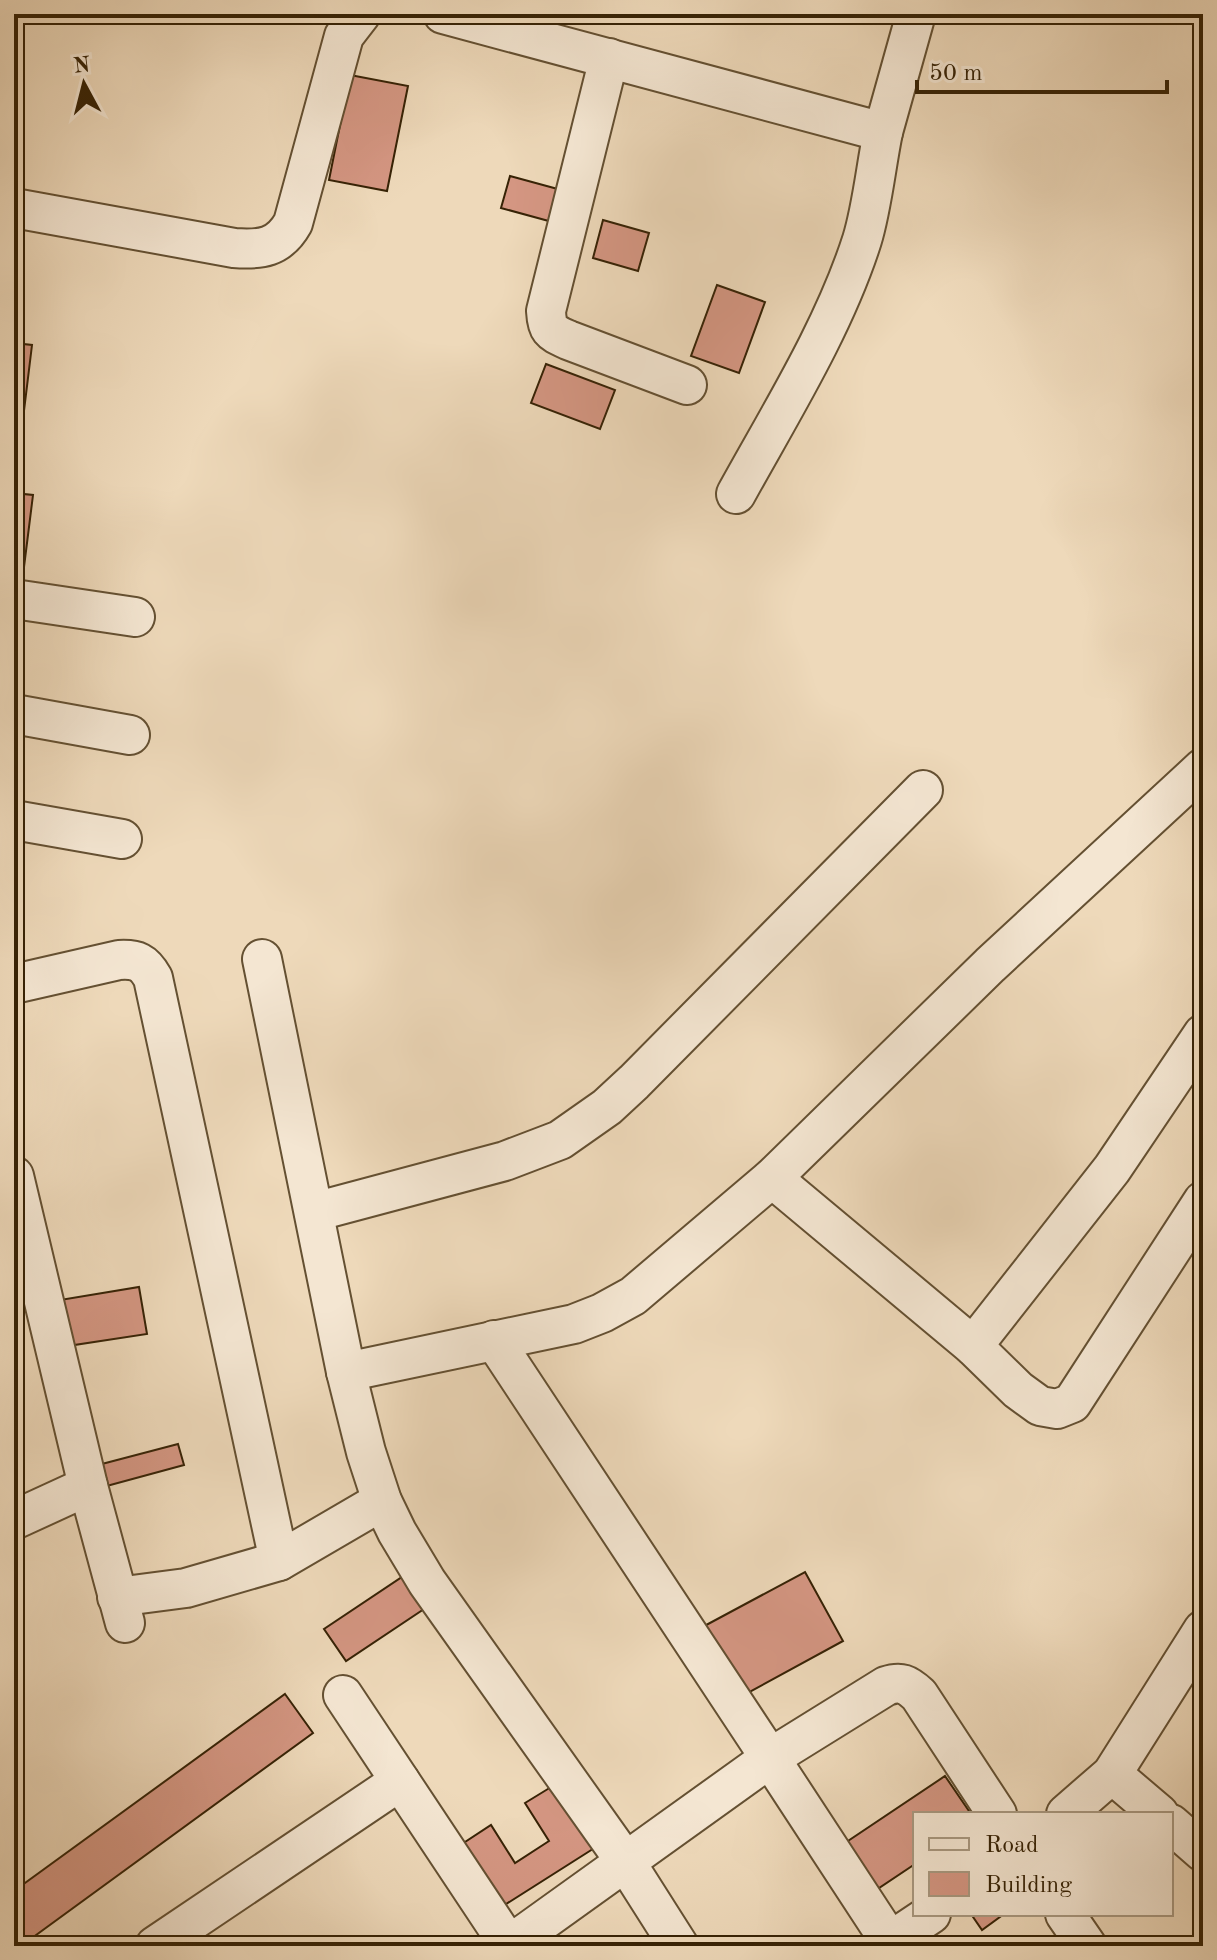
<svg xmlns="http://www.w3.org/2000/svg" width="1217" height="1960" viewBox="0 0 1217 1960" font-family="'Old Standard TT',serif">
	<rect width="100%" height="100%" fill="#eed9ba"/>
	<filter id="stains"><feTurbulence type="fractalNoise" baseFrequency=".0025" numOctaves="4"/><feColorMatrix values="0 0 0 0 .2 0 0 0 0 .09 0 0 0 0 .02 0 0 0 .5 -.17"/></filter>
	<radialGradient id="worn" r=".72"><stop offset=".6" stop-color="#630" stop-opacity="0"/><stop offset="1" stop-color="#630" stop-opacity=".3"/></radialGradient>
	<!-- building -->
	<g fill="#d49682" stroke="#362205" stroke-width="2">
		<polygon points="350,75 408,86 387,191 329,180"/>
		<polygon points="510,176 565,191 556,223 501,208"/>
		<polygon points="603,220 649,233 638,271 593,258"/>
		<polygon points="717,285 765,302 739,373 691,356"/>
		<polygon points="14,343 32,345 14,493 33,495 24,567 14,565"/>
		<polygon points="546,364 615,390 600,429 531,403"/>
		<polygon points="139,1287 147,1334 61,1347 54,1301"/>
		<polygon points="178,1444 184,1465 103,1487 98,1465"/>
		<polygon points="805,1572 843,1641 733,1701 695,1631"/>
		<polygon points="402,1577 424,1609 346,1661 324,1629"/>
		<polygon points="285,1694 313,1733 21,1946 14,1946 14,1891"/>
		<polygon points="945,1776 971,1814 915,1814 915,1864 870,1894 839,1847"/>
		<polygon points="556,1784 596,1847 503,1906 462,1844 491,1825 515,1863 549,1841 525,1803"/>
		<polygon points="971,1914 1004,1914 982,1930"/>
	</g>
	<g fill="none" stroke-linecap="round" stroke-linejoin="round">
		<defs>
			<g id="minor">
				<polyline points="443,14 883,132 916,14"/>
				<path d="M609 58 546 311C547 331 551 332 568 340L687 385"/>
				<path d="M14 208 234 248C261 250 279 248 293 223L344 36 361 14"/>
				<path d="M736 494C780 414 834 328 862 240 872 208 876 166 883 132"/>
				<polyline points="14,599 135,617"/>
				<polyline points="14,714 130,735"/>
				<polyline points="14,820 122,839"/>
				<polyline points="262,959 346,1372 366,1452 382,1501 397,1532 427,1582 625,1861 679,1946"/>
				<path d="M14 984 119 960C137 959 144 962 153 978L279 1561"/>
				<polyline points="14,1176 88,1486 125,1623"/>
				<polyline points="772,1178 973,1346 1018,1390 1040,1406 1057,1409 1072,1403 1203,1201"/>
				<polyline points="314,1212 505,1161 560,1140 607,1107 634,1082 923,790"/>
				<polyline points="494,1340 770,1758 893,1946"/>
				<polyline points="973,1346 1112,1169 1203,1034"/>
				<polyline points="346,1372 574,1324 602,1313 633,1296 772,1178 990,965 1203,768"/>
				<polyline points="14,1520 88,1486"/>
				<polyline points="117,1597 186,1588 279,1561 382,1501"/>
				<polyline points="343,1695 509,1945"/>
				<polyline points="1112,1774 1159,1814"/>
				<polyline points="1066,1814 1112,1774 1203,1630"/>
				<polyline points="1171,1824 1203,1852"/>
				<polyline points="1065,1914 1087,1946"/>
				<polyline points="889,1942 931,1914"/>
				<polyline points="155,1946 400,1781"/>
				<path d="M508 1946 770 1758 886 1686C901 1681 907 1684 919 1695L997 1814"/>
			</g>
		</defs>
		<!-- minor casing -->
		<use href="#minor" stroke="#645032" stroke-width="42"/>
		<!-- minor -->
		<use href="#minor" stroke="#f4e6d2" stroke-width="38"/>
	</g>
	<!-- margin -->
	<rect width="1217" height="1960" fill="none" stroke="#eed9ba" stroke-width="48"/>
	<rect x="16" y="16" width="1185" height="1928" fill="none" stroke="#362205" stroke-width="4"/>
	<rect x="24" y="24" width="1169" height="1912" fill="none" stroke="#362205" stroke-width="2"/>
	<!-- legend -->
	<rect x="913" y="1812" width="260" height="104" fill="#f4e6d2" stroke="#a89880" stroke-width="2"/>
	<rect x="929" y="1838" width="40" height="12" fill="#f4e6d2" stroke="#a89880" stroke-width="2"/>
	<text x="985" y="1852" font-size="24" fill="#362205">Road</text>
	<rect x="929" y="1872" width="40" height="24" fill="#d49682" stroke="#a89880" stroke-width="2"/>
	<text x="985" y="1892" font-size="24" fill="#362205">Building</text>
	<!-- north arrow -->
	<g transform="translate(84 84) rotate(353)" stroke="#f4e6d2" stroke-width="6" paint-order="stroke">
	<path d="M0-6L14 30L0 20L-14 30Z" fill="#362205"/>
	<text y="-12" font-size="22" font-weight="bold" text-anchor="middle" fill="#362205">N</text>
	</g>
	<!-- scale -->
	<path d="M917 80v12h250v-12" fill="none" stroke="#362205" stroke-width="4"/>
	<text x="929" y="80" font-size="24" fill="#362205" stroke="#f4e6d2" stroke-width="6" paint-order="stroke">50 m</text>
	<rect width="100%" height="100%" filter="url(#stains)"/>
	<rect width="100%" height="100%" fill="url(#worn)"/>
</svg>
